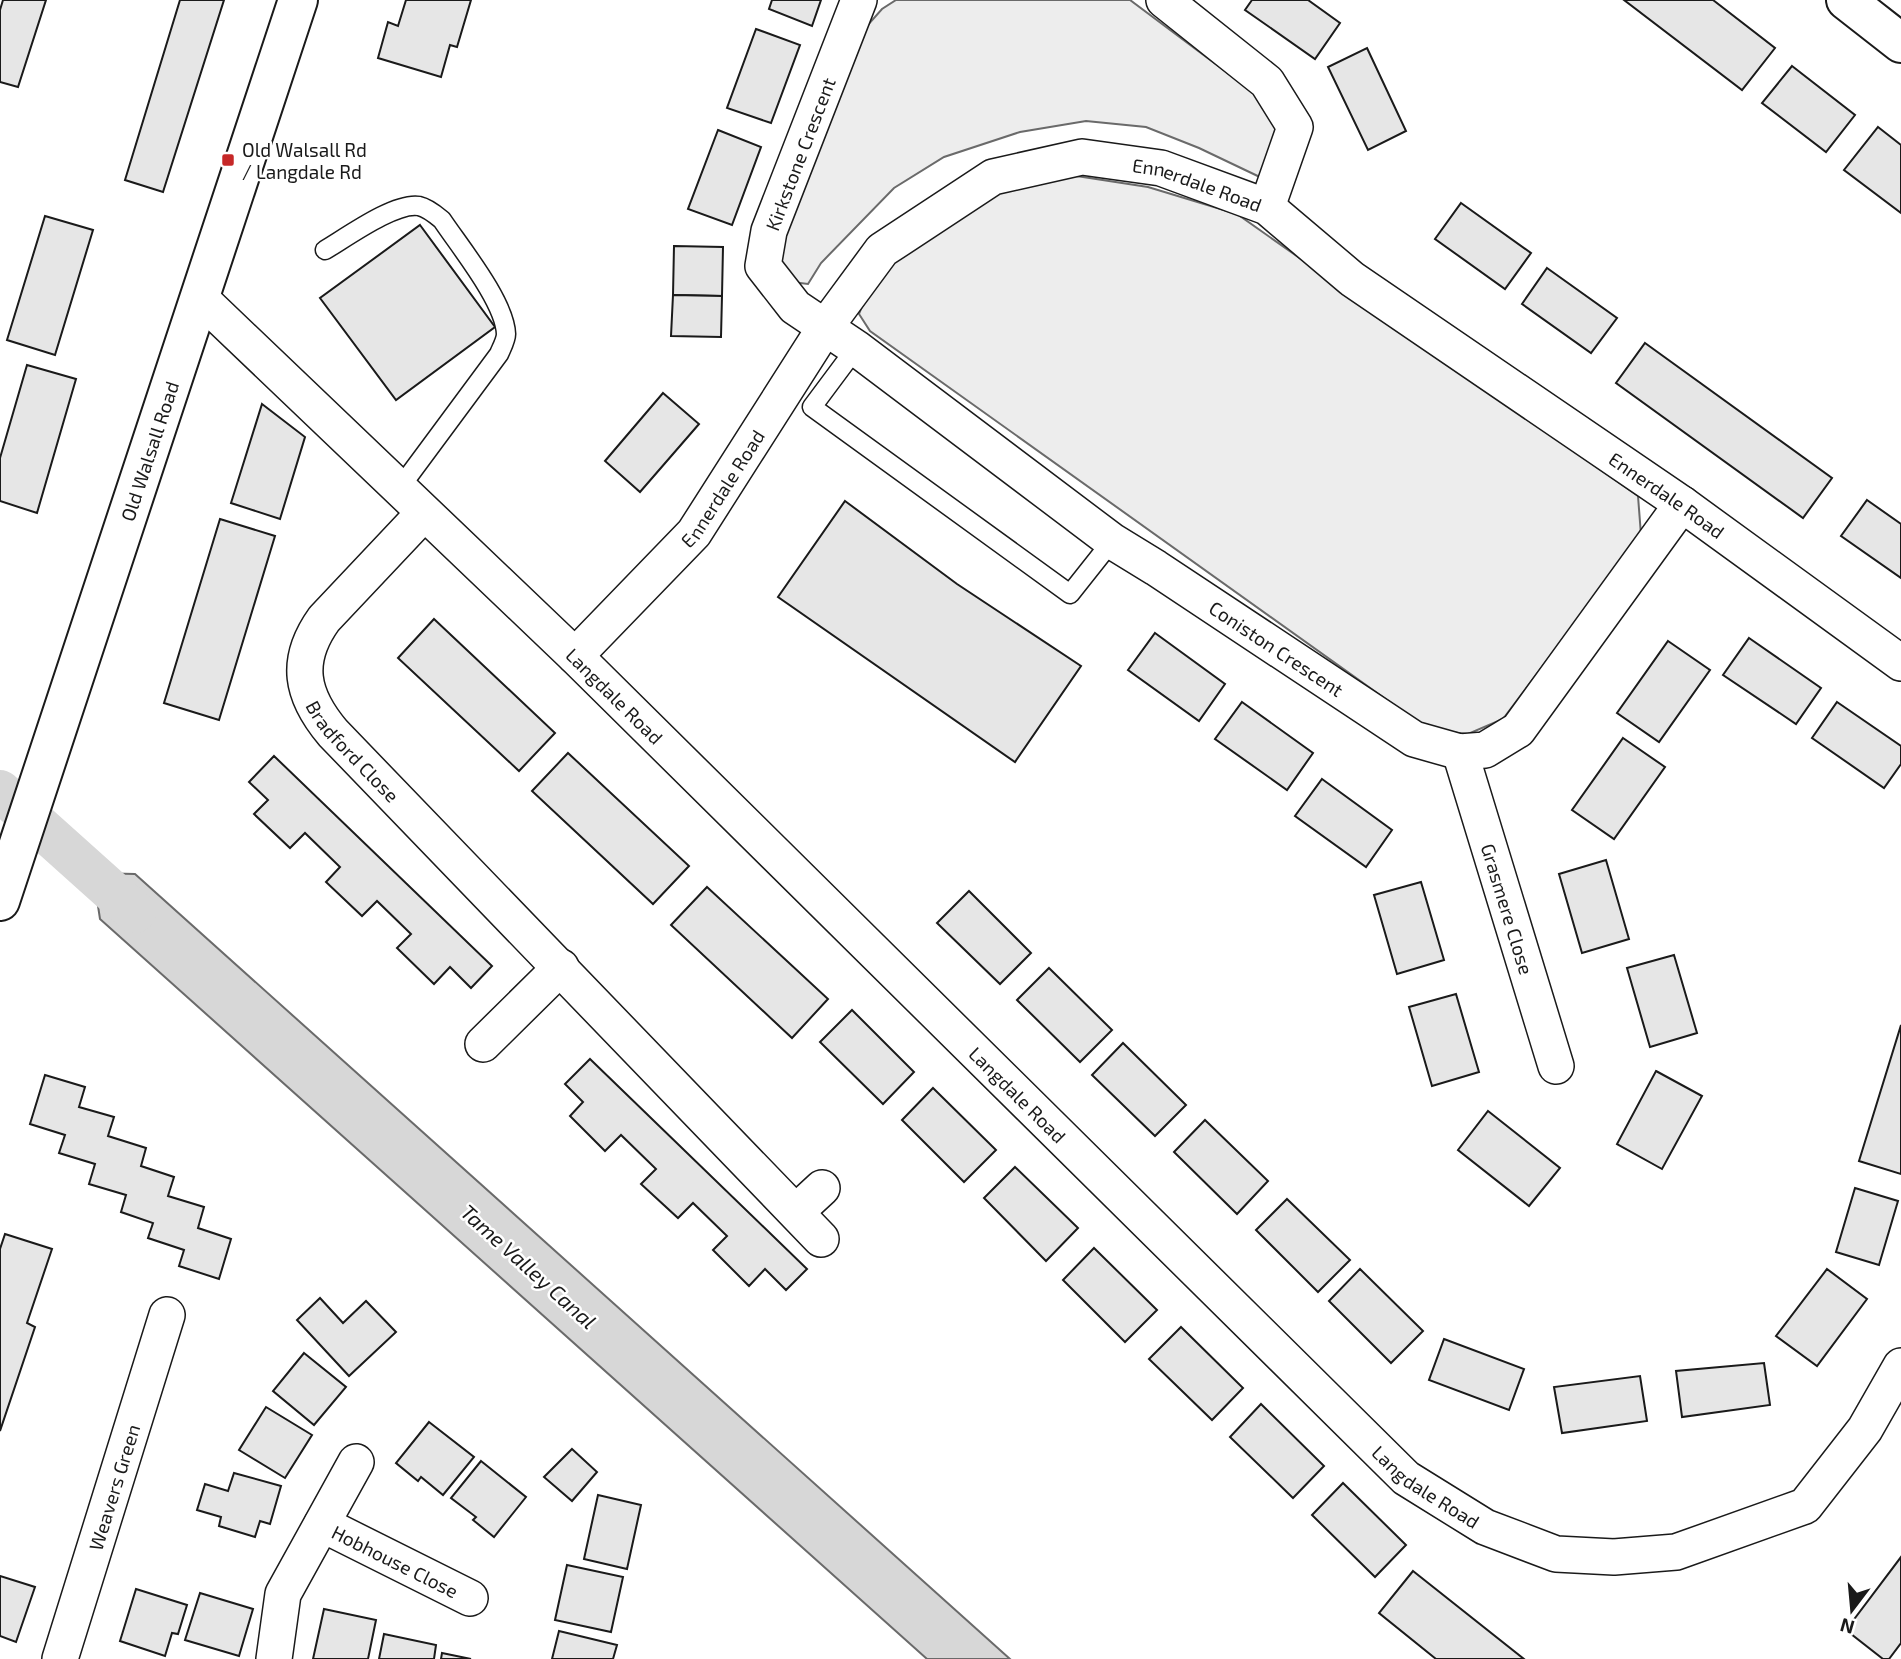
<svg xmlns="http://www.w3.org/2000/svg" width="1901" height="1659" viewBox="0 0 1901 1659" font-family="'Exo 2',sans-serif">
	<rect width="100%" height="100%" fill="#fff"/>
	<!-- built -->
	<g fill="#ededed" stroke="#6a6a6a" stroke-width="2">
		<polygon points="896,0 1130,0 1261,98 1281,124 1264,179 1199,148 1146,127 1086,121 1020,132 944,157 894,188 821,263 808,284 792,282 779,267 777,246 866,27 882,9"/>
		<polygon points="1070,175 1148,187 1237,214 1638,496 1641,535 1503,719 1468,734 1429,730 870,331 859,314 865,299 884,269 989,196"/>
	</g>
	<!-- water -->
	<polygon fill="#d7d7d7" stroke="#6a6a6a" stroke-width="2" points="93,873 135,874 1010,1659 927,1659 100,919"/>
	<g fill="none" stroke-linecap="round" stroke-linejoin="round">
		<!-- canal -->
		<polyline stroke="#d7d7d7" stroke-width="42" points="0,791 135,912"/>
	</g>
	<!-- building -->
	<g fill="#e6e6e6" stroke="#1a1a1a" stroke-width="2">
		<polygon points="3,0 46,0 18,87 0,82 0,10"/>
		<polygon points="180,0 224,0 163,192 125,180"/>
		<polygon points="406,0 471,0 457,47 450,45 441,77 378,58 388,22 398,26"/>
		<polygon points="772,0 821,0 812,26 769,9"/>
		<polygon points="1252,0 1308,0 1340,23 1315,59 1245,10"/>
		<polygon points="1624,0 1713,0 1775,48 1742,90"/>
		<polygon points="756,29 800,45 771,123 727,108"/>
		<polygon points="1367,48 1406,131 1368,150 1328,67"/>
		<polygon points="1792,66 1855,115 1826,152 1762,103"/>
		<polygon points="1878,127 1901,145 1901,213 1844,170"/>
		<polygon points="718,130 761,147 732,225 688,209"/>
		<polygon points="1461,203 1531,253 1505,289 1435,239"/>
		<polygon points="45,216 93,230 55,355 7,340"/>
		<polygon points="420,225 495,327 396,400 320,298"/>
		<polygon points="674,246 723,247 722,296 673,295"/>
		<polygon points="1547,268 1617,318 1591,353 1522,304"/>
		<polygon points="673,295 722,296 721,337 671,336"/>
		<polygon points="1645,343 1832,478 1803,518 1616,383"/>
		<polygon points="27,365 76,379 37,513 0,501 0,458"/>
		<polygon points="663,393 699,424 640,492 605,461"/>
		<polygon points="262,404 305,437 280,519 231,503"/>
		<polygon points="1867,500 1901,524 1901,578 1841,536"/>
		<polygon points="845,501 957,584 1081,666 1015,762 778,597"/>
		<polygon points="220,519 275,536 219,720 164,703"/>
		<polygon points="434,619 555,733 519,771 398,658"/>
		<polygon points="1155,633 1225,684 1199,721 1128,670"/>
		<polygon points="1749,638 1821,688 1796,724 1723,675"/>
		<polygon points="1668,641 1710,670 1659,742 1617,713"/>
		<polygon points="1242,702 1313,753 1287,790 1215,739"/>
		<polygon points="1837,702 1901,746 1901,764 1884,788 1812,738"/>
		<polygon points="1623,738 1665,767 1614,839 1572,810"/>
		<polygon points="568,753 689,866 653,904 532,791"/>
		<polygon points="274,756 492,966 471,988 450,967 434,984 397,948 411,934 377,901 362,916 326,882 340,867 305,833 290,848 254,814 268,800 249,782"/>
		<polygon points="1322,779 1392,830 1366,867 1295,816"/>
		<polygon points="1606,860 1629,939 1582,953 1559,874"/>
		<polygon points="1421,882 1444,960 1397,974 1374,895"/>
		<polygon points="707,887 828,999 792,1038 671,925"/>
		<polygon points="969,891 1031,953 1000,984 937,923"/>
		<polygon points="1674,955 1697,1033 1650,1047 1627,968"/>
		<polygon points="1049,968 1112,1030 1080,1062 1017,1000"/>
		<polygon points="1456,994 1479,1072 1432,1086 1409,1007"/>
		<polygon points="852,1010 914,1072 883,1104 820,1042"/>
		<polygon points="1901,1025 1901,1174 1859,1161"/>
		<polygon points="1123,1043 1186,1105 1155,1136 1092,1075"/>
		<polygon points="590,1059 807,1269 786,1290 765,1269 749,1286 713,1250 727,1236 693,1203 678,1218 641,1184 656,1169 621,1135 605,1151 570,1116 583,1102 565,1084"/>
		<polygon points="1656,1071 1702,1096 1662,1169 1617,1144"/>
		<polygon points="45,1075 85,1087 79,1107 114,1117 108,1136 146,1148 141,1166 174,1177 168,1196 204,1207 198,1228 231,1239 219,1279 179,1266 184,1250 148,1238 153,1223 121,1212 126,1195 89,1184 95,1164 59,1153 65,1135 30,1124"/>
		<polygon points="933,1088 996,1150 964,1182 902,1120"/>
		<polygon points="1488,1111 1560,1168 1529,1206 1458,1150"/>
		<polygon points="1205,1120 1268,1181 1237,1214 1174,1152"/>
		<polygon points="1015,1167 1078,1228 1046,1261 984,1198"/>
		<polygon points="1855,1188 1898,1201 1879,1265 1836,1252"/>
		<polygon points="1287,1199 1350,1260 1318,1292 1256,1230"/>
		<polygon points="5,1234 52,1249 27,1323 35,1327 0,1431 0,1249"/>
		<polygon points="1094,1248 1157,1310 1125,1342 1063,1280"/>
		<polygon points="1360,1269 1423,1331 1391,1363 1329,1301"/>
		<polygon points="1827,1269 1867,1299 1817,1366 1776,1336"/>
		<polygon points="320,1298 343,1323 366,1301 396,1332 349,1376 297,1320"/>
		<polygon points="1181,1327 1243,1388 1212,1420 1149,1359"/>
		<polygon points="1444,1339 1524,1369 1509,1410 1429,1380"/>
		<polygon points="304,1353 346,1387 314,1425 273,1391"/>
		<polygon points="1764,1363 1770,1405 1682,1417 1676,1371"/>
		<polygon points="1640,1376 1647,1421 1562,1433 1554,1387"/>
		<polygon points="1261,1404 1324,1466 1293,1498 1230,1437"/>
		<polygon points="266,1407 312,1435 285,1478 239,1450"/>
		<polygon points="429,1422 474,1457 443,1495 421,1477 418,1481 396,1463"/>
		<polygon points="572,1449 597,1472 572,1501 544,1477"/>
		<polygon points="481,1461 526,1497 494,1537 473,1520 476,1517 451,1498"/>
		<polygon points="234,1473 281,1486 270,1524 260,1521 255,1537 219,1526 221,1517 197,1510 205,1484 228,1491"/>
		<polygon points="1343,1483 1406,1545 1375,1577 1312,1515"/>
		<polygon points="598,1495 641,1505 627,1569 584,1559"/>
		<polygon points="1901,1557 1901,1643 1889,1659 1883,1659 1846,1630"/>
		<polygon points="567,1565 623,1577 611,1632 555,1620"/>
		<polygon points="1413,1571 1524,1659 1436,1659 1379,1613"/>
		<polygon points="0,1576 35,1587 16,1642 0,1636"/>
		<polygon points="136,1589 187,1605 178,1634 172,1633 165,1656 120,1641"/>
		<polygon points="200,1593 253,1609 239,1656 185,1640"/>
		<polygon points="324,1609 376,1620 368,1659 313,1659"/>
		<polygon points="559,1631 617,1645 613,1659 552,1659"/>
		<polygon points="384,1634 436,1645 434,1659 379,1659"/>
		<polygon points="442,1653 471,1659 441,1659"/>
	</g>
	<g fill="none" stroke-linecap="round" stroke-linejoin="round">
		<defs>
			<g id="lane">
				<path d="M325 250C347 237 395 202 419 206 428 208 436 215 442 220 460 247 505 302 506 334 506 340 502 347 499 354L399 489"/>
				<polyline points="856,348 812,407 1070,594 1112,541"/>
			</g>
			<g id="street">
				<path id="s1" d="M859 0 769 231 763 266 795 307 856 348 1112 541 1156 568 1414 739 1460 752 1485 750 1518 730 1682 504"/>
				<polyline points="1164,0 1267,82 1295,127 1267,207"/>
				<path id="s2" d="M199 297 575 656 1406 1478 1485 1527 1556 1554 1614 1557 1676 1552 1805 1506 1865 1429 1901 1366"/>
				<path id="s3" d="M424 513 324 619C294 661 301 695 333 733L821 1239"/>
				<path id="s4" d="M575 656 694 533 826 326 882 250 993 177 1082 157 1161 168 1267 207 1352 279 1682 504 1901 663"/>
				<path id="s5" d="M1460 752 1556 1066"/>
				<polyline points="483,1044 561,967"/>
				<polyline points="796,1212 822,1188"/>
				<path id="s6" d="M322 1524 470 1598"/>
				<path id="s7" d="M60 1659 167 1315"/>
				<polyline points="274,1659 283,1594 356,1462"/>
			</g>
			<g id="secondary">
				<polyline points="1846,0 1901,43"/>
				<path id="s8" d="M0 901 298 0"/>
			</g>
		</defs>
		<!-- lane casing -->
		<use href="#lane" stroke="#1a1a1a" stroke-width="21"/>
		<!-- street casing -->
		<use href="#street" stroke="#1a1a1a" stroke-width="38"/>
		<!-- secondary casing -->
		<use href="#secondary" stroke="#1a1a1a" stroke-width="42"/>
		<!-- lane -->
		<use href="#lane" stroke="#fff" stroke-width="18"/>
		<!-- street -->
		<use href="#street" stroke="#fff" stroke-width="35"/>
		<!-- secondary -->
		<use href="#secondary" stroke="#fff" stroke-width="38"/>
	</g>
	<!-- markers -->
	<rect fill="#c62828" stroke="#fff" stroke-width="2.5" x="221" y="153" width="14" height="14" rx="3.5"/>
	<g text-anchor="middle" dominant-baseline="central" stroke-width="5" stroke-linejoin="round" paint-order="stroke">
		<!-- poi labels -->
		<g font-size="19" fill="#1a1a1a" stroke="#fff" text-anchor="start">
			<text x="242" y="149">Old Walsall Rd<tspan x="242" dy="22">/ Langdale Rd</tspan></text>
		</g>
		<!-- street labels -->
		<g font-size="19" fill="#1a1a1a" stroke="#fff">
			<text transform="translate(800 154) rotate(-69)">Kirkstone Crescent</text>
			<text stroke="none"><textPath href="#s4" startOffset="854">Ennerdale Road</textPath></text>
			<text stroke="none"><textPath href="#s8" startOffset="474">Old Walsall Road</textPath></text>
			<text stroke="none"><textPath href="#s4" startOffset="224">Ennerdale Road</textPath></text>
			<text stroke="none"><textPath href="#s4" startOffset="1421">Ennerdale Road</textPath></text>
			<text stroke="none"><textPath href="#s1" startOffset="926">Coniston Crescent</textPath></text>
			<text stroke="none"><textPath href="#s2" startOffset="576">Langdale Road</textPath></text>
			<text stroke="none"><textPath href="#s3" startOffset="298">Bradford Close</textPath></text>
			<text stroke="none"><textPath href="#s5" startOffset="164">Grasmere Close</textPath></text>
			<text stroke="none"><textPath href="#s2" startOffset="1143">Langdale Road</textPath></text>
			<text stroke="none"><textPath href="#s2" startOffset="1710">Langdale Road</textPath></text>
			<text stroke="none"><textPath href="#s7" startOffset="180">Weavers Green</textPath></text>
			<text stroke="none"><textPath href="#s6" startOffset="82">Hobhouse Close</textPath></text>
		</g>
		<!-- water labels -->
		<g font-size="21" font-style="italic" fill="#1a1a1a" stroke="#fff">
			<text transform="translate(529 1266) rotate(42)">Tame Valley Canal</text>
		</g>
	</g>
	<!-- north arrow -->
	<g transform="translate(1852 1610) rotate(196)" stroke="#ffffff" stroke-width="5" paint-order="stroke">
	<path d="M0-5L12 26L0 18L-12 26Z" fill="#1a1a1a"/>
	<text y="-10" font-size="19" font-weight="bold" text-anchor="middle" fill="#1a1a1a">N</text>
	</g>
</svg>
